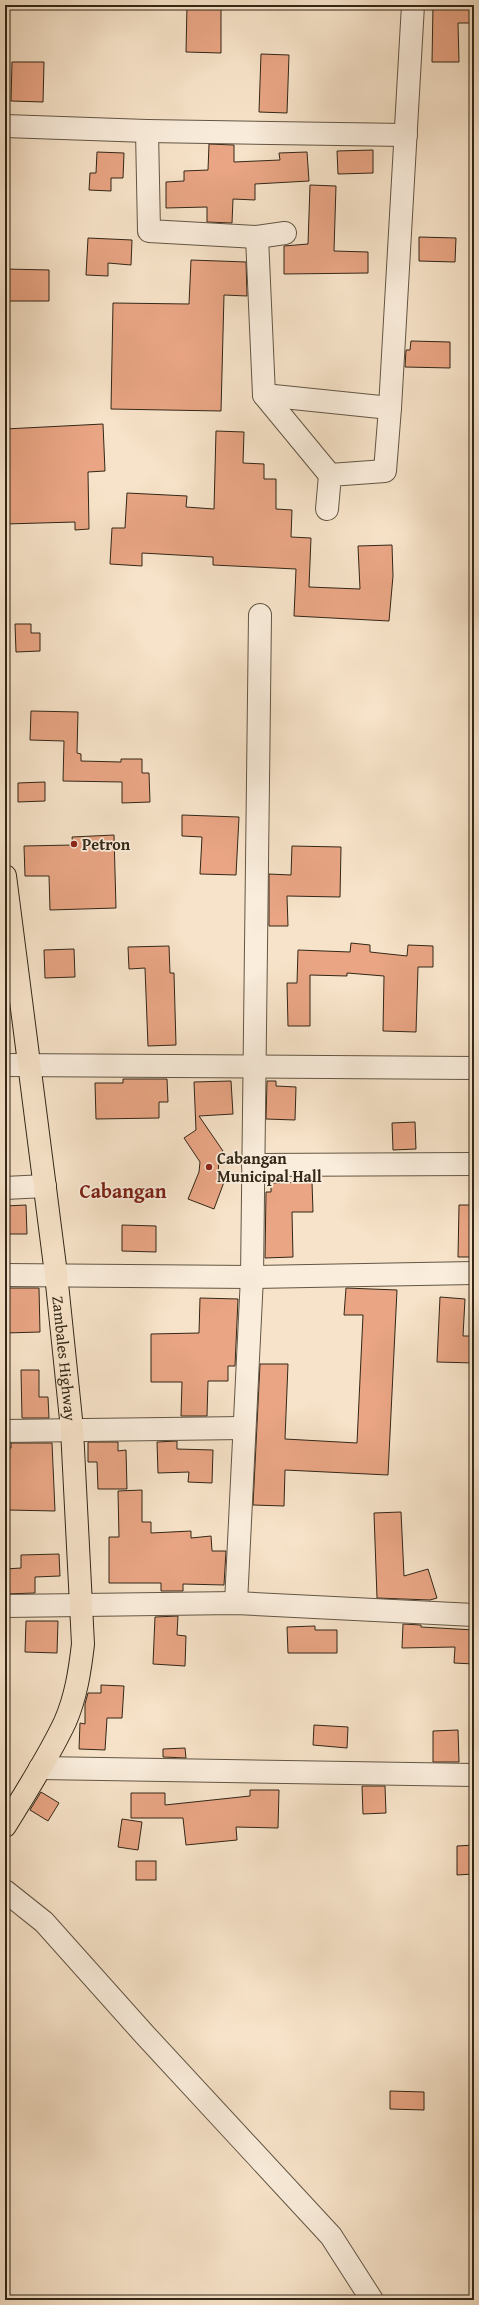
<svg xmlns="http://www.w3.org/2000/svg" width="479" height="2305" viewBox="0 0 479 2305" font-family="'Gentium Book Plus',serif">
	<rect width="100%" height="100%" fill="#f7e3c9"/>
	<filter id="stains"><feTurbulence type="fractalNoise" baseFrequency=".005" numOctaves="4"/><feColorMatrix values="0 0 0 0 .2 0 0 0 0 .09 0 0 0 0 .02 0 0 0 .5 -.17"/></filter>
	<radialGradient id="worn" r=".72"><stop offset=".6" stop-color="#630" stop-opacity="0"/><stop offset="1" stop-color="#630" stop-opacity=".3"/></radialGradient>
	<!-- building -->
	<g fill="#e9a584" stroke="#322717">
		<polygon points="187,5 221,5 221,53 186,52"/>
		<polygon points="433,5 470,5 470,23 458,23 459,62 432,62"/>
		<polygon points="261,54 289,55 287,113 259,112"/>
		<polygon points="12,62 44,62 43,102 11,101"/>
		<polygon points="209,144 234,145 234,162 280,160 279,153 307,152 309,181 255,184 255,200 233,199 232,223 207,222 207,207 166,208 166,182 184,181 184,171 208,170"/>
		<polygon points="373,150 373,173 338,174 337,151"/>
		<polygon points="97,152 124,153 123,178 111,178 111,191 89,190 90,173 96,173"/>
		<polygon points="310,185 336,186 334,251 368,252 368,273 284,274 284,246 308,244"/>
		<polygon points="419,237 456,238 455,262 419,261"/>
		<polygon points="88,238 132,240 131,265 108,263 108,276 86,275"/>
		<polygon points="191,260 246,262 247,296 224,295 221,411 111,409 113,303 189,304"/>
		<polygon points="5,269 49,270 49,301 5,301"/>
		<polygon points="411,341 450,342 450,368 405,367 406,350 410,350"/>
		<polygon points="103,424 105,471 88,472 89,529 75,530 75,522 5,524 5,429"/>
		<polygon points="216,431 244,432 243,463 264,464 264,479 276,479 276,509 292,510 291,537 311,538 309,587 360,589 358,546 392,545 393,576 389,621 294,616 296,569 213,565 213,557 142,553 142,566 110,564 112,528 125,528 127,493 187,496 186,507 214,509"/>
		<polygon points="15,624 31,624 31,633 40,633 40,651 16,652"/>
		<polygon points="31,711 78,712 77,753 81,754 81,761 121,762 121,759 142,759 142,773 149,773 150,802 122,803 122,782 63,781 64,741 30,740"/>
		<polygon points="45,782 45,801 18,802 18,783"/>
		<polygon points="182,815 239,817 236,875 200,874 202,837 182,836"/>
		<polygon points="114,835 116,908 50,910 49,876 25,876 24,846 73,845 72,837"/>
		<polygon points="292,846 341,847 340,897 287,896 288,926 269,926 269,874 291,875"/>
		<polygon points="351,943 370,945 370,952 407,956 408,945 433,946 433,967 418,967 416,1032 383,1031 384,976 347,973 347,976 310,975 310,1026 288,1026 287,983 297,983 298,950 350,952"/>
		<polygon points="169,946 170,973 174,973 176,1045 148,1046 145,968 129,969 128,947"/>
		<polygon points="74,949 75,977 45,978 44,950"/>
		<polygon points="123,1079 167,1079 168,1102 159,1102 159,1118 96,1119 95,1083 123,1083"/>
		<polygon points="231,1081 233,1114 199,1116 223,1151 219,1154 218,1178 224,1182 214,1209 188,1199 199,1172 200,1162 184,1138 196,1130 194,1082"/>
		<polygon points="267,1081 276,1081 276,1086 296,1087 295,1120 266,1119"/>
		<polygon points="415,1122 416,1149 393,1150 392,1123"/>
		<polygon points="312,1182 313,1212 292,1212 293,1257 265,1258 266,1192 271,1192 271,1183"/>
		<polygon points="26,1205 27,1234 5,1234 5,1206"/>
		<polygon points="459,1205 474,1205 474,1257 458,1257"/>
		<polygon points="122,1225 156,1226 156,1252 122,1251"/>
		<polygon points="5,1288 39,1288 40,1332 5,1333"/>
		<polygon points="346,1288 397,1290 388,1475 285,1470 284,1506 253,1505 260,1364 288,1364 285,1439 357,1443 363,1315 344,1315"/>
		<polygon points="440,1297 465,1299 463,1336 470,1336 470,1348 474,1348 474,1363 437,1362"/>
		<polygon points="200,1298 238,1299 235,1366 228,1366 228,1381 208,1381 207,1416 181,1416 182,1382 151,1382 151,1334 199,1333"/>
		<polygon points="21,1370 39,1370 39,1397 48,1397 49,1418 22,1418"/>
		<polygon points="177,1441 177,1449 213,1450 212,1483 188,1482 189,1472 158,1473 157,1442"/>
		<polygon points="88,1442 118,1442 118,1451 126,1450 127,1489 98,1489 97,1462 88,1462"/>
		<polygon points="11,1443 52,1443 55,1511 8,1510 8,1477 5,1477 5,1448 11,1448"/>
		<polygon points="142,1490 142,1522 151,1522 151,1533 191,1531 191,1538 211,1536 212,1551 226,1551 224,1585 183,1584 183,1591 161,1591 161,1583 109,1583 109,1537 119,1537 118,1491"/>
		<polygon points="401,1512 404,1576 428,1569 437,1598 430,1600 377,1598 374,1513"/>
		<polygon points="59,1554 60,1576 35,1577 35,1593 5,1594 5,1569 21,1568 21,1555"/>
		<polygon points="178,1616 177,1635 186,1636 185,1666 153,1664 155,1617"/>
		<polygon points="26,1621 58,1621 57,1653 25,1652"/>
		<polygon points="403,1624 421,1625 421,1627 474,1630 474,1664 454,1663 455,1647 402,1648"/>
		<polygon points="315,1626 315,1630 337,1630 337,1653 288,1653 287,1627"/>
		<polygon points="101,1685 124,1686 122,1718 107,1718 105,1750 79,1749 80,1723 85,1724 85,1704 88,1693 101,1693"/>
		<polygon points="314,1725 348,1727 347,1748 313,1745"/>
		<polygon points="458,1730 459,1762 433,1762 433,1731"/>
		<polygon points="185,1748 186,1758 163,1757 163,1749"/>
		<polygon points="362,1786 385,1786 386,1813 363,1814"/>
		<polygon points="250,1790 279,1790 278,1828 236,1827 237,1840 186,1845 183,1818 131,1818 131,1793 165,1793 165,1805 250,1796"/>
		<polygon points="41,1792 59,1803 48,1821 30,1810"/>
		<polygon points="122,1819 142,1822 138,1850 118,1847"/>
		<polygon points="474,1845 474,1874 457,1875 457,1846"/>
		<rect x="136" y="1861" width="20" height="19"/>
		<polygon points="390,2091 424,2092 424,2110 390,2109"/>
	</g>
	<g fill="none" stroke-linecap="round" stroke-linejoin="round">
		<defs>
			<g id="minor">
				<polyline points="5,126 147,131 406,135"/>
				<polyline points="147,131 149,231 257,237 285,233"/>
				<polyline points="257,237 264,395 330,475"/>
				<polyline points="264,395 390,408"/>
				<polyline points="327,509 330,475 385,471 390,408 413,5"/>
				<polyline points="5,1065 474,1068"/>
				<polyline points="253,1165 474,1164"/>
				<polyline points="5,1188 45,1186"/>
				<polyline points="5,1275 252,1277 474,1273"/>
				<polyline points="5,1431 244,1428"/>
				<polyline points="236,1603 252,1277 260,615"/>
				<polyline points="5,1606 236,1603 474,1615"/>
				<polyline points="40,1768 474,1775"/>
				<polyline points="5,1891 44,1922 145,2035 331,2236 372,2300"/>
			</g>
			<g id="major">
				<path id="s1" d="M5 876 56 1274 72 1429 83 1644C80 1670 76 1697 65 1722 48 1758 26 1792 5 1826"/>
			</g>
		</defs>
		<!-- minor casing -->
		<use href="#minor" stroke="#635644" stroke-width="24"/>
		<!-- major casing -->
		<use href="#major" stroke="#322717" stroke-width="24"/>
		<!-- minor -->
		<use href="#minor" stroke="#faeddc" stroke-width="22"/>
		<!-- major -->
		<use href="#major" stroke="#f7e3c9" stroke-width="22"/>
	</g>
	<!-- markers -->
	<g fill="#8f2418" stroke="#faeddc" stroke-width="1.5">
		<circle cx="74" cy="844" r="4"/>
		<circle cx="209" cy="1167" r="4"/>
	</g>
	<g text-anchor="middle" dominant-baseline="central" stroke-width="3.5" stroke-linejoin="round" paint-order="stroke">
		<!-- poi labels -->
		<g font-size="16" font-weight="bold" fill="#322717" stroke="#faeddc" text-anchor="start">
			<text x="82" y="844">Petron</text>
			<text x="217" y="1158">Cabangan<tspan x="217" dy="18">Municipal Hall</tspan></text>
		</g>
		<!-- street labels -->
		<g font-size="16" fill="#322717" stroke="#faeddc">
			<text stroke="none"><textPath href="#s1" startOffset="486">Zambales Highway</textPath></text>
		</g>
		<!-- district labels -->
		<g font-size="20" font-weight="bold" fill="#7a1f14" stroke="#faeddc">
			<text x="123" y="1190">Cabangan</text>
		</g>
	</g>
	<!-- margin -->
	<rect width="479" height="2305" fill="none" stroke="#f7e3c9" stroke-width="20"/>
	<rect x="6" y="6" width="467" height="2293" fill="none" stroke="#322717" stroke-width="2"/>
	<rect x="10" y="10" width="459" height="2285" fill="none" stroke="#322717"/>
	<rect width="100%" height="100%" filter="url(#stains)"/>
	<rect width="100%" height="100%" fill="url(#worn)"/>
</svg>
